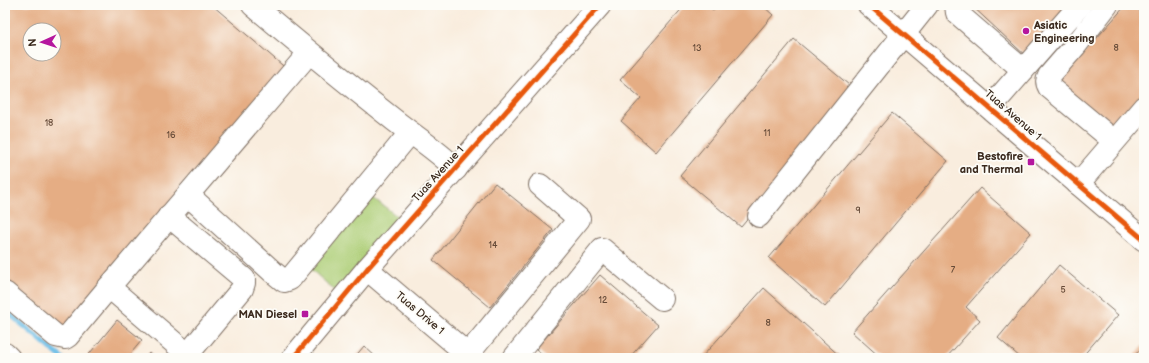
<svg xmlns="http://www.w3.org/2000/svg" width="1149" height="363" viewBox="0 0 1149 363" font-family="'Balsamiq Sans',sans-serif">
	<rect width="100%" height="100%" fill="#fdfcf7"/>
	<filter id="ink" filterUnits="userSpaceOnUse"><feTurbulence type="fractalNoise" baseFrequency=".025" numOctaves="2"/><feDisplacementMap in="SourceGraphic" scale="8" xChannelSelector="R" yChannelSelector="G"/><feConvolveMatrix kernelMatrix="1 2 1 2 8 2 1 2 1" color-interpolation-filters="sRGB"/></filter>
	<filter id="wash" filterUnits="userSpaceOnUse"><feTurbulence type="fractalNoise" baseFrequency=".012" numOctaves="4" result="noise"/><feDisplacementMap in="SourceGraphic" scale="16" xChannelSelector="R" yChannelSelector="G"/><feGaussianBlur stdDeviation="0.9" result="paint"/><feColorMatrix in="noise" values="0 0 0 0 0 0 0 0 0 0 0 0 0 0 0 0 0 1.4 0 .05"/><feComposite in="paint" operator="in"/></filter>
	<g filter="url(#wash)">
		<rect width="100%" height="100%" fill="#f9edde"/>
		<!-- green -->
		<polygon fill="#accd75" stroke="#747c4a" points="364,191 406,223 342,297 305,264"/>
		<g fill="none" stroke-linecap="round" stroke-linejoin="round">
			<!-- stream -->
			<polyline stroke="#6cbee7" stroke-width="5" points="5,310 62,358"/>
		</g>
		<g id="blocks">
			<!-- building -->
			<g fill="#e5ad84" fill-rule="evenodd">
				<path d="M5 5H212L289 71 66 333 5 281ZM30 30H54V54H30Z"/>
				<polygon points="685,5 707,5 713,10 717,5 762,5 773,15 656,152 621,121 641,98 620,80"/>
				<polygon points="971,5 1076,5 1028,58"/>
				<polygon points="1126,5 1133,5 1144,15 1144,97 1114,132 1058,82"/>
				<polygon points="794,39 855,90 741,227 680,176"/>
				<polygon points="892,113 948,161 825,307 769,258"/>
				<polygon points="495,183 553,230 490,307 433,260"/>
				<polygon points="980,188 1031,233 966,307 980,320 946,358 881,358 852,332"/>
				<polygon points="1059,265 1118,315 1081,358 1021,358 998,338"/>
				<polygon points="600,275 658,325 629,358 547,358 536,349"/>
				<polygon points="764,288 842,358 701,358"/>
				<polygon points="117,320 142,340 127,358 86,358"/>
				<polygon points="1144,344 1144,358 1133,358"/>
				<polygon points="364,346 377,358 354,358"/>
				<polygon points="149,353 155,358 145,358"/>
			</g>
		</g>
	</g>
	<g filter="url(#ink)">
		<use href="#blocks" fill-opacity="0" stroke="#7e6e61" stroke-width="1"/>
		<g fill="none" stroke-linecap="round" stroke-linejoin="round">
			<defs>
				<g id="minor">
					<path d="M253 5C298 43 343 80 389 116 411 134 436 149 456 169"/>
					<polyline points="869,5 1144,240"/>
					<polyline points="956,5 957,13 1023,70"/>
					<path d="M1107 5 1076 45 1049 76C1047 80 1046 82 1049 87L1114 141"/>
					<polyline points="990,108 1080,5"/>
					<polyline points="1078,184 1144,107"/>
					<polyline points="188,195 273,272 284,281 290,279 410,133"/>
					<polyline points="169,216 244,279 244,283 242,289 188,354"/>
					<polyline points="759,216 927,5"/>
					<polyline points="367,269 472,358"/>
					<polyline points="109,287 192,358"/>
					<polyline points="5,293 56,336 65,338 68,336 109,287 309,53"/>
					<polyline points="5,354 9,358"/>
					<polyline points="293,358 367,269 600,5"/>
					<polyline points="465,358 579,219 540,185"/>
					<polyline points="514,358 602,249 662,299"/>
				</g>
			</defs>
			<!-- minor casing -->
			<use href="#minor" stroke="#7e6e61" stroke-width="24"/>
			<!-- minor -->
			<use href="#minor" stroke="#fff" stroke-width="22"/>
			<defs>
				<g id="cycleway">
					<polyline points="869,5 1144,240"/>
					<polyline points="293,358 367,269 600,5"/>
				</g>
			</defs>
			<!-- cycleway casing -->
			<use href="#cycleway" stroke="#fdfcf7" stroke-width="8"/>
			<!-- cycleway -->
			<use href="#cycleway" stroke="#e8590c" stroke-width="5"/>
		</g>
	</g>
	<!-- markers -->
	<g fill="#b5179e" stroke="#fdfcf7" stroke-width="1.5">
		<circle cx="1026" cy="31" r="4"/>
		<rect x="1027" y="158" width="8" height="8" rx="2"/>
		<rect x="301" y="310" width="8" height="8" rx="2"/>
	</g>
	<g text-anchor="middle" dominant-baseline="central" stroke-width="3.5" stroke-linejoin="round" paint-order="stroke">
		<!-- number labels -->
		<g font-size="9" fill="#664b38">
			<text x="697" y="48">13</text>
			<text x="1116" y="48">8</text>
			<text x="49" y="123">18</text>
			<text x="767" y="133">11</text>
			<text x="171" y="135">16</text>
			<text x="858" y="210">9</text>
			<text x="493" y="245">14</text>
			<text x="953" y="270">7</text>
			<text x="1063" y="290">5</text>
			<text x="603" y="300">12</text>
			<text x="768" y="323">8</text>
		</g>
		<!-- poi labels -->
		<g font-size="11" font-weight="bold" fill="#3b2a1e" stroke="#fdfcf7" text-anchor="end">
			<text x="1034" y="25" text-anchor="start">Asiatic<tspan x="1034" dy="13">Engineering</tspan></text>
			<text x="1023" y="156">Bestofire<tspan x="1023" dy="13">and Thermal</tspan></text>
			<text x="297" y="314">MAN Diesel</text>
		</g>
		<!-- street labels -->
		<g font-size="11" fill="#3b2a1e" stroke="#fdfcf7">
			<text transform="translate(1013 115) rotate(41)">Tuas Avenue 1</text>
			<text transform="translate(438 174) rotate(-48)">Tuas Avenue 1</text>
			<text transform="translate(420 313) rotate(40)">Tuas Drive 1</text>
		</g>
	</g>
	<!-- margin -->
	<rect width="1149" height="363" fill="none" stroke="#fdfcf7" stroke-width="20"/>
	<!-- north arrow -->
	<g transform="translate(42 42) rotate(267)"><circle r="19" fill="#fdfcf7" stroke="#afa8a0"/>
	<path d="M0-3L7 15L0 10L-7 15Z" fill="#b5179e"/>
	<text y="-6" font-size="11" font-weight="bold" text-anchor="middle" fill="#3b2a1e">N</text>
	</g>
</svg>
